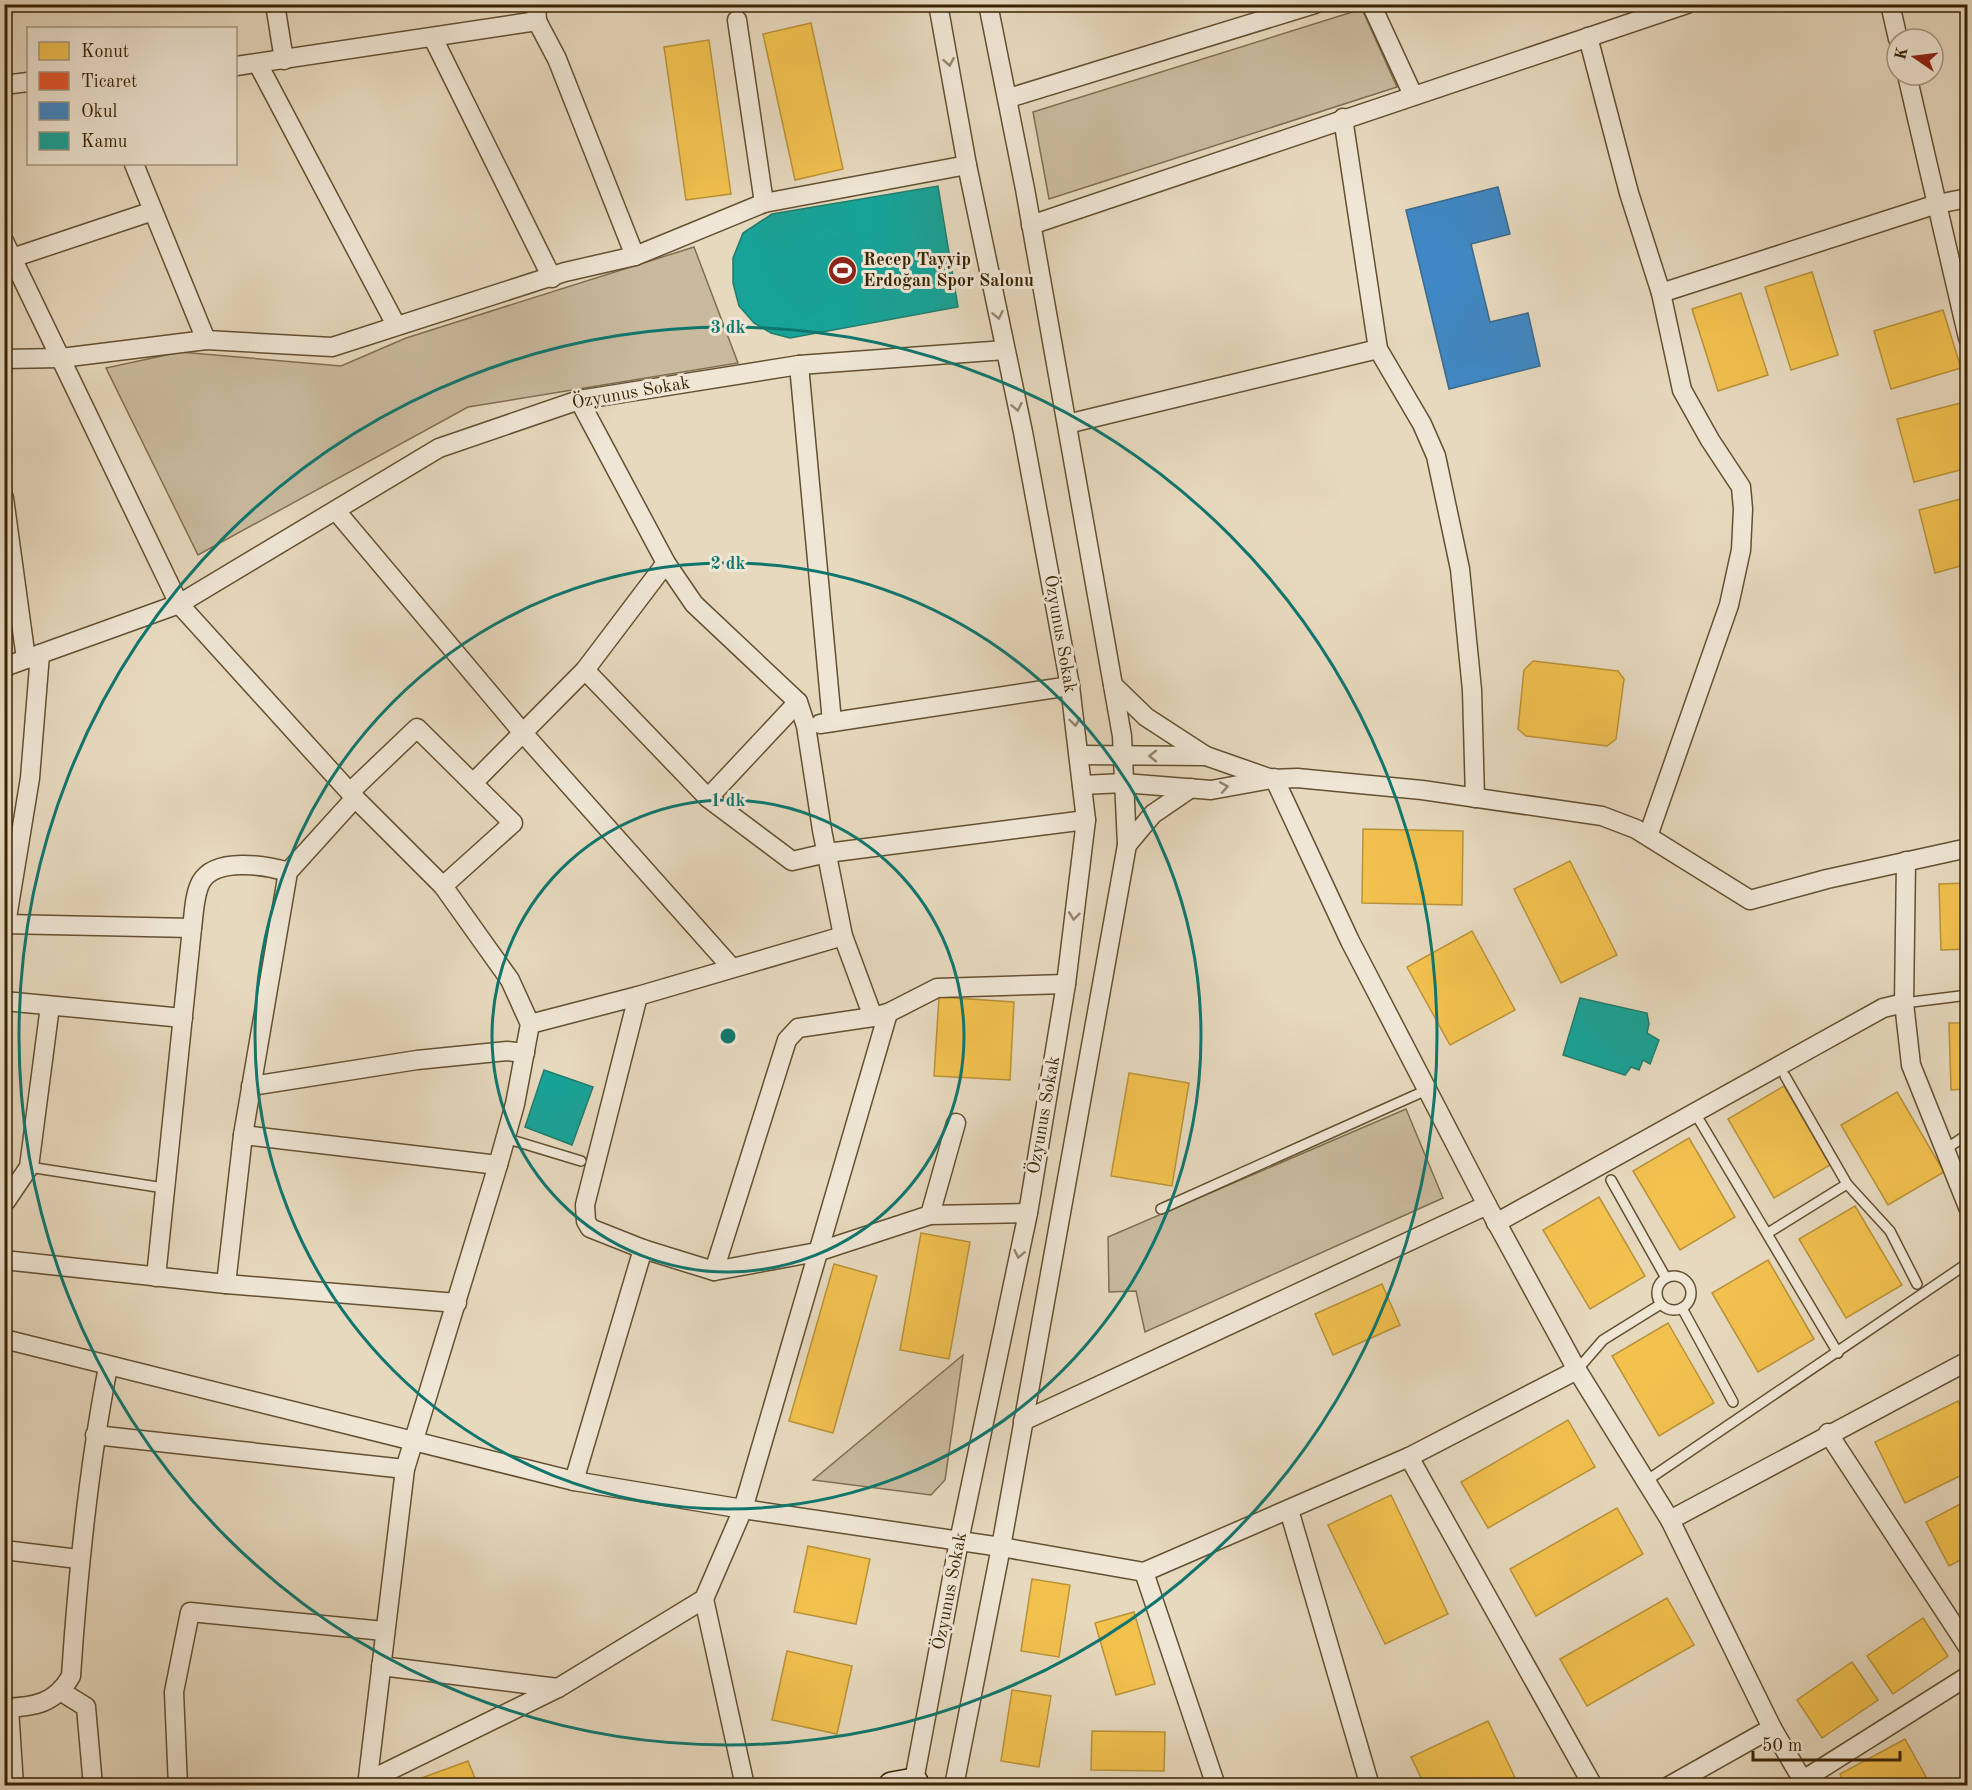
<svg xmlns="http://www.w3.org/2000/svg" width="1972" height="1790" viewBox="0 0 1972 1790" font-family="'Old Standard TT',serif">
	<rect width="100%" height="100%" fill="#e7d9be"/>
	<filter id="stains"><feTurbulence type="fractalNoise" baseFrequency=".00333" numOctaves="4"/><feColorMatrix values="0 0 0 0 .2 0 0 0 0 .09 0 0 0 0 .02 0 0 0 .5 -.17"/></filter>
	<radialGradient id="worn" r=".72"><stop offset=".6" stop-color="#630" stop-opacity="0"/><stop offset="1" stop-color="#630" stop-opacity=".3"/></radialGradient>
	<!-- green -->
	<g fill="#c9ba9e" stroke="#816e50" stroke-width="1.5">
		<polygon points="1362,9 1397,87 1049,199 1033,112"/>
		<polygon points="694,247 738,363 468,407 198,555 106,368 180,352 341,366 406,338"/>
		<polygon points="1406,1109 1443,1198 1145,1332 1136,1291 1109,1292 1108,1237"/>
		<polygon points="963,1355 945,1480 931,1495 813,1480"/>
	</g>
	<!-- homes -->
	<g fill="#f2c14e" stroke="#ba9237" stroke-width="1.5">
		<polygon points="811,23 843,169 795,180 763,34"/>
		<polygon points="709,40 731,194 686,200 664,47"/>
		<polygon points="1812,272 1838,355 1791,370 1765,287"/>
		<polygon points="1741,293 1768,375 1718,391 1692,309"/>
		<polygon points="1943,310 1961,368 1891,389 1874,331"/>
		<polygon points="1965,402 1968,413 1968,468 1914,482 1897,419"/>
		<polygon points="1968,497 1968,564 1935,573 1919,510"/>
		<polygon points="1533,661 1618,671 1624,679 1616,739 1607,746 1526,736 1518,729 1524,670"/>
		<polygon points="1363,829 1463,831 1462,905 1362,903"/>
		<polygon points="1570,861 1617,955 1561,983 1514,889"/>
		<polygon points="1968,883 1968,949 1941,950 1939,884"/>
		<polygon points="1472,931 1515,1010 1450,1045 1407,967"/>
		<polygon points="939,997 1014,1002 1010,1080 934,1076"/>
		<polygon points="1949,1023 1968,1023 1968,1089 1951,1090"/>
		<polygon points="1129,1073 1189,1083 1172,1186 1111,1176"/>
		<polygon points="1784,1086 1830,1165 1774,1198 1728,1119"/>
		<polygon points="1897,1092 1944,1172 1888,1205 1841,1125"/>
		<polygon points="1689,1138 1735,1217 1680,1250 1633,1171"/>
		<polygon points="1599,1197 1645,1276 1590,1309 1543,1230"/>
		<polygon points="1855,1206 1902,1285 1846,1318 1799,1239"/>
		<polygon points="921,1233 970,1242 949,1359 900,1350"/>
		<polygon points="1768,1260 1814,1339 1758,1372 1712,1293"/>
		<polygon points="834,1264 877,1276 833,1433 789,1421"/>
		<polygon points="1382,1284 1400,1325 1333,1355 1315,1314"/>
		<polygon points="1668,1323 1714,1403 1659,1436 1612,1356"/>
		<polygon points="1958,1401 1968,1421 1968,1472 1905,1503 1875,1442"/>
		<polygon points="1568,1420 1595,1467 1488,1528 1461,1482"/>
		<polygon points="1391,1495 1448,1614 1385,1644 1328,1525"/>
		<polygon points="1968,1500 1968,1556 1949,1566 1926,1522"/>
		<polygon points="1617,1508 1643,1554 1536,1616 1510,1569"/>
		<polygon points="808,1546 870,1559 856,1624 794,1612"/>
		<polygon points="1032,1579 1070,1585 1059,1657 1021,1651"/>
		<polygon points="1968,1579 1968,1594 1960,1584"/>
		<polygon points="1667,1598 1694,1645 1587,1706 1560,1659"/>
		<polygon points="1134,1612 1155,1684 1116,1695 1095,1623"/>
		<polygon points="1923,1618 1948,1656 1893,1694 1867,1656"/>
		<polygon points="787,1651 852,1666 837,1734 772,1720"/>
		<polygon points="1852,1662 1878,1700 1822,1738 1797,1700"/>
		<polygon points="1012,1690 1051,1696 1039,1767 1001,1761"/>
		<polygon points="1488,1721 1519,1786 1425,1786 1411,1757"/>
		<polygon points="1092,1731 1165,1732 1164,1771 1091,1770"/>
		<polygon points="1905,1739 1931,1786 1846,1786 1840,1774"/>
		<polygon points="468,1761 478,1786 409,1786 408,1783"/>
	</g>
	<!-- shops -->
	<polygon fill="#e4572e" stroke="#b14721" stroke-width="1.5" points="23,4 55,4 24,9"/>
	<!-- schools -->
	<polygon fill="#3f88c5" stroke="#3d6a8a" stroke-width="1.5" points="1498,187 1510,234 1471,244 1490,322 1528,313 1540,366 1449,389 1406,210"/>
	<!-- public -->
	<g fill="#17a398" stroke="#217d6b" stroke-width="1.5">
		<polygon points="938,186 958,307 790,338 771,333 754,323 739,306 733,283 733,258 743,233 772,214"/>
		<polygon points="1580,998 1647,1013 1649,1024 1647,1033 1659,1040 1650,1064 1643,1060 1639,1070 1631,1067 1625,1075 1563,1055"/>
		<polygon points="544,1070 593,1087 572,1145 525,1127"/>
	</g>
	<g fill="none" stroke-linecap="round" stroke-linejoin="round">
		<defs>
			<g id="lane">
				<polyline points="1904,1003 1968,995"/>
				<polyline points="1785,1076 1847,1184"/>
				<polyline points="1695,1113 1838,1353"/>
				<polyline points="505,1138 581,1161"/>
				<polyline points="1946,1149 1968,1134"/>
				<polyline points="29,1167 164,1188"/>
				<polyline points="1611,1180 1666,1278"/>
				<polyline points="1161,1209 1429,1089"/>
				<polyline points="1768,1233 1847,1184 1890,1231 1917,1284"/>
				<circle cx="1674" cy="1293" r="17"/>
				<polyline points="1682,1308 1733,1402"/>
				<polyline points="1577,1370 1603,1340 1661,1304"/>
				<polyline points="1646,1481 1968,1263"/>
			</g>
			<g id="street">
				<polyline points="275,4 284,60"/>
				<polyline points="536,4 537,21 557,59 635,256"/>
				<polyline points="1371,4 1413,95"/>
				<polyline points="1890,4 1898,39"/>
				<polyline points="737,20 764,203"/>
				<polyline points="1588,37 1629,193 1661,293 1682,390 1710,440 1741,487 1743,509 1741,550 1729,605 1648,836"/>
				<polyline points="433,38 552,278"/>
				<polyline points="258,64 396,325"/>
				<polyline points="236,66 537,21"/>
				<polyline points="1907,75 1968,338"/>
				<polyline points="4,85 28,82"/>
				<polyline points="1009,98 1315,4"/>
				<polyline points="1343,118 1378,349 1422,424 1436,456 1460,569 1472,690 1475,798"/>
				<polyline points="134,164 206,340"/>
				<polyline points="1031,225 1687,4"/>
				<polyline points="4,241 179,604 355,798 443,886 510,980 530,1024 515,1104 498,1165 405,1469 367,1786"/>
				<polyline points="12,258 153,211"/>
				<polyline points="1661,293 1937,204 1968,198"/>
				<polyline points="4,359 61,358 206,340 332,347 565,272 635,256 764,203 967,165"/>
				<polyline points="799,365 832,722"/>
				<polyline points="579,400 666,563 694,604 798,702 806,726 822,830 843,936"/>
				<polyline points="1067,424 1378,349"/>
				<polyline points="4,498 26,659"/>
				<polyline points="337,512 523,733 732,968"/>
				<polyline points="4,667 179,604 439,448 579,400 799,365 1005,350"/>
				<polyline points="585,670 708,798 792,861 827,853 1086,820"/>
				<polyline points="1113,685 1146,717 1206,756"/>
				<polyline points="820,724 1070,686"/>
				<polyline points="1079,755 1206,756 1269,778"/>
				<polyline points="1274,778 1350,941 1487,1205 1577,1370 1670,1520 1772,1728 1806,1786"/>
				<polyline points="474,782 585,670 666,563"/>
				<polyline points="1082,785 1124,783 1211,790 1271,779 1297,778 1422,790 1602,816 1636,829 1750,900 1827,879 1968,848"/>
				<polyline points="350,792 417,728 513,823 443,886"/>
				<polyline points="708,798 798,702"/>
				<polyline points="1127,845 1153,814 1191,788"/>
				<polyline points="1906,861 1904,1003 1911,1065 1968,1207"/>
				<polyline points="4,924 192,928"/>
				<polyline points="6,924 30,778 40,654"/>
				<polyline points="638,996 585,1205 586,1221 590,1228 643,1249 714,1271 817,1252 930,1215 1028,1213"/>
				<polyline points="4,1001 183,1018"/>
				<polyline points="530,1024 638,996 843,936 873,1017"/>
				<polyline points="251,1086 417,1060 507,1051 525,1053"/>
				<polyline points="243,1135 498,1165"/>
				<polyline points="6,1201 29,1167 50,1006"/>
				<polyline points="930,1215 956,1123"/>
				<polyline points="1496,1223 1883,1008 1904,1003"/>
				<polyline points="4,1260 226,1284 457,1303"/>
				<polyline points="714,1271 787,1040 798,1028 873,1017 888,1013 937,988 1066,984"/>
				<path d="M156 1277 192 928C194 914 194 895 201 882 215 857 266 865 288 872"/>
				<polyline points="226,1284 243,1135 288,872 355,798"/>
				<polyline points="4,1339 574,1481 743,1509 888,1013"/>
				<polyline points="1023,1421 1487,1205"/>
				<polyline points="1828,1433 1968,1647"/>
				<polyline points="95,1435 405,1469"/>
				<polyline points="1409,1457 1593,1786"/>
				<polyline points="574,1481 643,1249"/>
				<polyline points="1289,1510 1370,1786"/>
				<polyline points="1670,1520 1968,1361"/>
				<polyline points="4,1550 78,1559"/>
				<polyline points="1144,1572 1216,1786"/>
				<polyline points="704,1599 745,1786"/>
				<polyline points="381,1666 558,1688"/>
				<polyline points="62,1692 86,1707 93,1786"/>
				<path d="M4 1708C35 1707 56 1703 71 1676 78 1571 88 1469 108 1367"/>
				<polyline points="9,1708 14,1786"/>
				<polyline points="1803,1780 1968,1676"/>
				<polyline points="368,1781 558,1688 704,1599 743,1509 1001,1547 1144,1572 1409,1457 1577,1370"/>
				<polyline points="178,1786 174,1692 190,1612 384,1631"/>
				<polyline points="913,1786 959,1541 1028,1213 1066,984 1086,820 1070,686 1023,432 967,165 938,4"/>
				<polyline points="954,1786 1001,1547 1127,845 1122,736 1025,189 988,4"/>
				<polyline points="1669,1786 1772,1728"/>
			</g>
			<polyline id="secondary" points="892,1786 914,1782"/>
		</defs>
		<!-- lane casing -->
		<use href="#lane" stroke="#645031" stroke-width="12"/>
		<!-- street casing -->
		<use href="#street" stroke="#645031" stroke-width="21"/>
		<!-- secondary casing -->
		<use href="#secondary" stroke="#392302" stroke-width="30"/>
		<!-- lane -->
		<use href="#lane" stroke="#efe6d5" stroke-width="9"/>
		<!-- street -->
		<use href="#street" stroke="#efe6d5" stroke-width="18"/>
		<!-- secondary -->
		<use href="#secondary" stroke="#efe6d5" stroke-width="27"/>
	</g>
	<!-- one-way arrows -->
	<defs><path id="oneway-chevron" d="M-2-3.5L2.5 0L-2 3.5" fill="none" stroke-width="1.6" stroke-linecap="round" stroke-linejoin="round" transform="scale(1.5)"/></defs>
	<g stroke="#94846c">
		<use href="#oneway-chevron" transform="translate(949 62) rotate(80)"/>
		<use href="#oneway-chevron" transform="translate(998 315) rotate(78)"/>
		<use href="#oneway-chevron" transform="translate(1017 407) rotate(78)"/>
		<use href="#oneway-chevron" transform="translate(1075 722) rotate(82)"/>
		<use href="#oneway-chevron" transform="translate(1153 756) rotate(-180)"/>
		<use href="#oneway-chevron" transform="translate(1224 787) rotate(-10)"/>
		<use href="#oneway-chevron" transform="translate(1074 916) rotate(97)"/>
		<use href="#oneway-chevron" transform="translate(1019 1254) rotate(102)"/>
	</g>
	<!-- distance rings -->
	<g fill="none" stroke="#0f766e" stroke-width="3">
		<circle cx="728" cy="1036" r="236"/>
		<circle cx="728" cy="1036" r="473"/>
		<circle cx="728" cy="1036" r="709"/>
	</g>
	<!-- icons -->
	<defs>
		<symbol id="stadium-disc" viewBox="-11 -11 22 22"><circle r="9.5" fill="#8f2418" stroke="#efe6d5"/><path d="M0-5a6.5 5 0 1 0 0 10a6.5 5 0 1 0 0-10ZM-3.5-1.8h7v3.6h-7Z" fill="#fff"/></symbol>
	</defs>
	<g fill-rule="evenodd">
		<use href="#stadium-disc" x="826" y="254" width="33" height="33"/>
	</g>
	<g text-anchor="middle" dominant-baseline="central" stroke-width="6" stroke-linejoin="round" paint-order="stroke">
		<!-- poi labels -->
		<g font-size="18" font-weight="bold" fill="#392302" stroke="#efe6d5" text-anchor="start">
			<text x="863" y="260">Recep Tayyip<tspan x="863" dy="21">Erdoğan Spor Salonu</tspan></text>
		</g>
		<!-- street labels -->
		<g font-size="18" fill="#392302" stroke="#efe6d5">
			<text transform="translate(631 393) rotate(-10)">Özyunus Sokak</text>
			<text transform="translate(1060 634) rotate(80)">Özyunus Sokak</text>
			<text transform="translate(1044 1115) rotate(-80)">Özyunus Sokak</text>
			<text transform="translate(950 1591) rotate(-79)">Özyunus Sokak</text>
		</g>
	</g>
	<circle cx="728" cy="1036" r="9" fill="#0f766e" stroke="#efe6d5" stroke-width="3"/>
	<g font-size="18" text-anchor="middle" font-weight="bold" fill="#0f766e" stroke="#efe6d5" stroke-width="6" stroke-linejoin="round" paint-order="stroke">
		<text x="728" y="333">3 dk</text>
		<text x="728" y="569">2 dk</text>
		<text x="728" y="806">1 dk</text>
	</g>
	<!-- margin -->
	<rect width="1972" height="1790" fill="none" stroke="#e7d9be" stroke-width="24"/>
	<rect x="6" y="6" width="1960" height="1778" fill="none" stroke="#392302" stroke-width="3"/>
	<rect x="12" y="12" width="1948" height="1766" fill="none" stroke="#392302" stroke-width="1.5"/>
	<!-- legend -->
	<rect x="27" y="27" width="210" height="138" fill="#efe6d5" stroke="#a69881" stroke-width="1.5"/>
	<rect x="39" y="42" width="30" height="18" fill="#f2c14e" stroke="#a69881" stroke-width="1.5"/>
	<text x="81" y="57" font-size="18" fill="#392302">Konut</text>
	<rect x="39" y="72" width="30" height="18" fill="#e4572e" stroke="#a69881" stroke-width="1.5"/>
	<text x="81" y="87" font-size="18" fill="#392302">Ticaret</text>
	<rect x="39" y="102" width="30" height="18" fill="#3f88c5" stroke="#a69881" stroke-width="1.5"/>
	<text x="81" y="117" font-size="18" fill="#392302">Okul</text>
	<rect x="39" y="132" width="30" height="18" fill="#17a398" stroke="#a69881" stroke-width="1.5"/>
	<text x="81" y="147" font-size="18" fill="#392302">Kamu</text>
	<!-- north arrow -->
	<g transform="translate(1915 57) rotate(284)"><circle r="28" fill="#efe6d5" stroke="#a69881" stroke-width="1.5"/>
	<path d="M0-4.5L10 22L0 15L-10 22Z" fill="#8f2418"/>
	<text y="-9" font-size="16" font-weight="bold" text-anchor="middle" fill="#392302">K</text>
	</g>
	<!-- scale -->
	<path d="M1753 1751v9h147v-9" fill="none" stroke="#392302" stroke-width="3"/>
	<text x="1762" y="1751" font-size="18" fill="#392302" stroke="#efe6d5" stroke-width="4.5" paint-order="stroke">50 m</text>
	<rect width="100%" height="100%" filter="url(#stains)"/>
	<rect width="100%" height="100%" fill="url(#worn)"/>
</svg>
